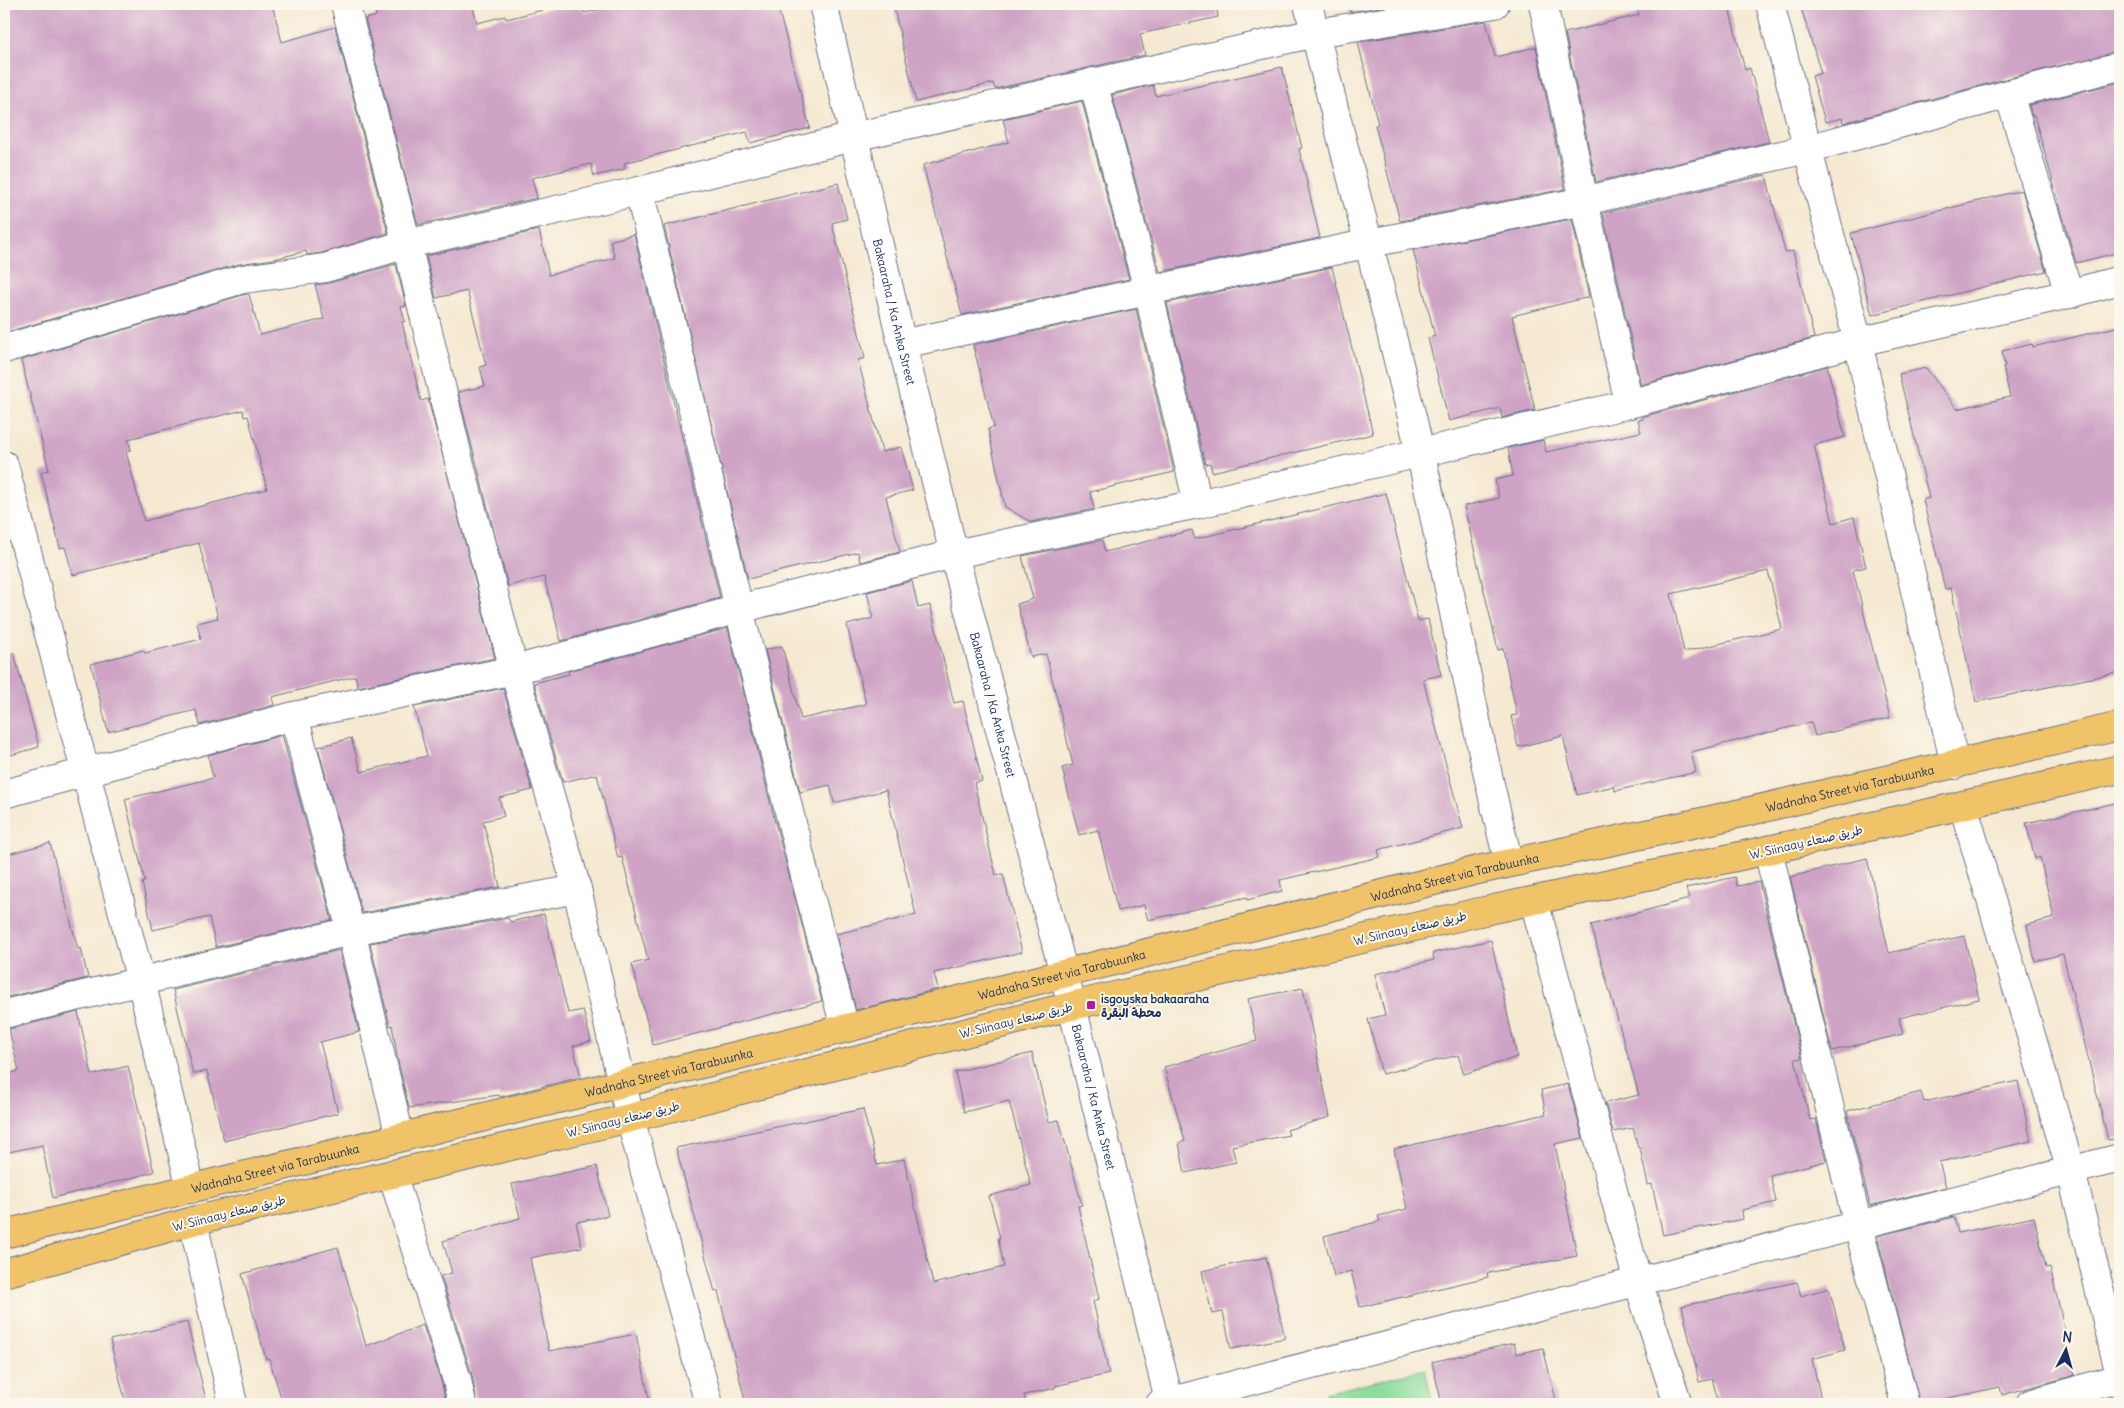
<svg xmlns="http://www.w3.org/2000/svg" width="2124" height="1408" viewBox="0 0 2124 1408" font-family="Delius,'Playpen Sans Arabic',sans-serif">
	<rect width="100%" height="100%" fill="#fbf7ec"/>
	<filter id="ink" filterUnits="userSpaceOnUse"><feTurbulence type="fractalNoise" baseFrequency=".02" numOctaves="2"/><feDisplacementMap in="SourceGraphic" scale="10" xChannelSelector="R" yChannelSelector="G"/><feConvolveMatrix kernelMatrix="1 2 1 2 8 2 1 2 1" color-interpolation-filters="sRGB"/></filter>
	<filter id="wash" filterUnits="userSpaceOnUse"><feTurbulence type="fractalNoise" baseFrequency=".0096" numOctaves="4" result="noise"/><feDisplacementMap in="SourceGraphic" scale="20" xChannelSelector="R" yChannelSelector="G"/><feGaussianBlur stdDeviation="1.12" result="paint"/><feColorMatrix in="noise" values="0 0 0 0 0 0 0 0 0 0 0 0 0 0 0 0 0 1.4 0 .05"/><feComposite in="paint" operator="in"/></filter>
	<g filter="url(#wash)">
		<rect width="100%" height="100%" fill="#f5e9d1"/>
		<!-- green -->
		<polygon fill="#8ddc9b" stroke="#54867c" points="1425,1369 1433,1404 1327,1404 1325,1393"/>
		<g id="blocks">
			<!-- building -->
			<g fill="#cea3c5" fill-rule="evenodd">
				<polygon points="4,4 272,4 282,42 335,27 388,233 322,253 307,255 306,251 274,259 239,264 4,333"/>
				<polygon points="373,4 472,4 477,23 505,16 506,19 567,4 581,4 584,13 619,4 777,4 810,128 750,143 747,132 624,163 625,169 594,176 591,164 532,178 537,198 418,225 365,19 376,16"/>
				<polygon points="893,4 1216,4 1218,17 1140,34 1145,55 995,89 993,83 916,102"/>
				<polygon points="1348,4 1398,4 1350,12"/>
				<polygon points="1636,4 1728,4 1745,70 1750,68 1769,142 1596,182 1565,33 1639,15"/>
				<polygon points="1800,4 2120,4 2120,51 2005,79 1843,123 1842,118 1825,122 1812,76 1821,73"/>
				<polygon points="1486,21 1495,57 1536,47 1565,189 1400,221 1375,125 1378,124 1358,42"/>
				<polygon points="1282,67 1302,148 1299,149 1320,238 1160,272 1112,95 1153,85 1156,96"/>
				<polygon points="2120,82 2120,252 2076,263 2034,115 2032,116 2029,105"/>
				<polygon points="1082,101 1129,279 962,315 923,165 1009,142 1003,119"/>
				<polygon points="1766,175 1785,252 1793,251 1814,338 1641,385 1603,213"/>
				<polygon points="838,183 847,219 832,223 865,358 858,360 882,452 901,447 913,490 886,497 900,552 860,562 858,552 748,579 664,226"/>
				<polygon points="2022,190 2046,271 1872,315 1851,233"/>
				<polygon points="1572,219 1589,297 1512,316 1535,410 1502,418 1500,408 1449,421 1428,338 1435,336 1413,250"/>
				<polygon points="539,230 549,275 615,258 610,241 634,234 720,598 561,641 544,577 508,586 458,392 485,386 480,367 486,365 467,291 436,298 426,256"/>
				<path d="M396 264 406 306 401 307 405 321 402 322 421 401 428 399 495 658 358 687 355 676 272 697 274 705 200 725 196 710 108 732 91 664 143 650 145 653 201 639 197 623 218 618 199 543 73 575 65 547 60 548 41 472 49 470 21 360 246 294H249L260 335 324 319 315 285 329 283ZM243 410 244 417 248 416 267 489 144 521 126 451 131 450 128 439Z"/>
				<polygon points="1332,267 1373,434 1212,472 1210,463 1205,464 1167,303"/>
				<polygon points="1136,309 1174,472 1090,492 1094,509 1031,522 1005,507 988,429 994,427 973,345"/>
				<polygon points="2120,326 2120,672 1976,702 1951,588 1945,589 1923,500 1929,498 1899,374 1926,368 1957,409 2010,397 2003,367 2005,366 2002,351 2032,344 2033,347"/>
				<path d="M1827 366 1845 437 1814 445 1833 523 1854 517 1866 567 1853 570 1890 718 1815 736 1811 722 1691 752 1696 772 1615 791 1614 786 1577 795 1563 736 1518 747 1511 716 1517 715 1503 649 1498 650 1464 506 1499 498 1495 480 1513 476 1508 448 1543 440 1546 452 1641 432 1638 420 1643 419 1642 417ZM1768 571 1782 629 1684 652 1671 594Z"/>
				<polygon points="1386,493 1418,621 1428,619 1441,675 1423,679 1463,828 1378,850 1380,857 1280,880 1282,891 1247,900 1247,897 1148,920 1144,905 1118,911 1098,830 1079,835 1062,768 1073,765 1046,654 1031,657 1017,604 1033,599 1022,556 1102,540 1105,552 1192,530 1195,539"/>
				<polygon points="912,581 918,608 930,605 954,703 963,701 982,781 974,783 996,875 1003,874 1022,952 934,973 938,989 856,1010 836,934 916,915 886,790 834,803 830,785 800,792 765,650 782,646 801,719 866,704 847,625 873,618 867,592"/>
				<polygon points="728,628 774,818 822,1001 653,1045 632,964 648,960 622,857 618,858 597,774 563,782 534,683 569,674 568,671"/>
				<polygon points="14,653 39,747 4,757 4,654"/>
				<polygon points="503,688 532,790 499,798 504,816 483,821 500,887 362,913 318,747 351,738 361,772 427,756 414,707"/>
				<polygon points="282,735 332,920 216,947 209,917 153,930 142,883 145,882 125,799 213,778 208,755"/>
				<polygon points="2120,802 2120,1138 2108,1140 2063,954 2035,961 2027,925 2054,918 2040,857 2035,859 2026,823"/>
				<polygon points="50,843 78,949 81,948 88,978 4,998 4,855"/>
				<polygon points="1867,858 1889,953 1964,936 1979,999 1899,1018 1903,1034 1832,1051 1790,877"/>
				<polygon points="1735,877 1737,886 1759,882 1802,1058 1795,1059 1810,1120 1816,1119 1826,1161 1770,1175 1776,1202 1742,1210 1743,1219 1663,1235 1652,1184 1648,1185 1640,1148 1638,1148 1633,1128 1613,1132 1605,1103 1639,1095 1591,925 1689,899 1686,888"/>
				<polygon points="544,914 568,1013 583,1010 591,1041 573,1046 581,1077 500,1097 499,1095 409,1108 398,1061 392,1025 390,1026 370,943 508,918 510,922"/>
				<polygon points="1491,940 1517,1057 1464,1074 1458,1055 1382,1074 1368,1019 1385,1015 1375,974 1434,960 1433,953"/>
				<polygon points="339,950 359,1032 320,1042 338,1113 224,1141 207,1071 193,1074 173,990"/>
				<polygon points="1303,988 1330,1117 1287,1130 1289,1135 1232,1146 1236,1162 1185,1173 1179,1143 1185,1141 1164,1067 1257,1041 1248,999"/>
				<polygon points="78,1012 92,1075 128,1066 154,1172 53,1198 42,1145 4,1153 4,1075 19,1071 9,1029"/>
				<polygon points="1032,1053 1049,1122 1059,1120 1082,1205 1078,1206 1099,1299 1093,1301 1109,1374 1055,1386 1055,1388 1024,1395 1026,1404 746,1404 718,1291 715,1292 676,1148 863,1109 877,1165 904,1159 933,1284 1004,1267 998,1238 1000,1238 989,1196 1031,1185 1009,1101 964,1112 955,1072"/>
				<polygon points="2018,1081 2031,1141 1939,1162 1946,1187 1870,1206 1847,1111 1921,1092 1924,1102"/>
				<polygon points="1568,1084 1583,1138 1555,1144 1577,1256 1487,1273 1488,1277 1360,1307 1351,1271 1334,1276 1324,1236 1380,1221 1378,1216 1407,1209 1394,1149 1546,1114 1541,1090"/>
				<polygon points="597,1166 608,1216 576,1222 582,1247 530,1258 549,1351 636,1334 650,1404 477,1404 472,1375 441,1276 452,1273 443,1241 520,1218 512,1184"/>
				<polygon points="1954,1217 1958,1233 2034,1217 2046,1268 2050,1267 2075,1375 2002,1395 2000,1387 1920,1404 1877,1236"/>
				<polygon points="338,1247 366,1346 423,1325 442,1384 446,1404 283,1404 269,1358 266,1359 242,1274"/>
				<polygon points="1266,1257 1285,1338 1231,1349 1223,1312 1212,1314 1202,1271"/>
				<polygon points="1797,1282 1801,1296 1829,1288 1845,1350 1812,1359 1822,1404 1719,1404 1712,1379 1699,1382 1682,1306"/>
				<polygon points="187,1322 207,1404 126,1404 110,1340"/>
				<polygon points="1514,1343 1517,1354 1543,1348 1557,1404 1442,1404 1432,1362"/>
			</g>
		</g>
	</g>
	<g filter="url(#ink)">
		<use href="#blocks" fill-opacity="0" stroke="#677086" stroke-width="1"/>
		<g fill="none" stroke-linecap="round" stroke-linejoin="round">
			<defs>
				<g id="minor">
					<polyline points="345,4 407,244 458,457 514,670 577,889 630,1118 709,1404"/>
					<path id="s1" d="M823 4 902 344 954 554 1064 974 1170 1404"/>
					<path d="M1308 4C1344 153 1385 301 1420 451 1451 588 1474 727 1509 863"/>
					<polyline points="1543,4 1584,201 1629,404"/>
					<polyline points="1770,4 1858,342 1955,765"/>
					<polyline points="1093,82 1148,290 1198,504"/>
					<polyline points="2009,94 2069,294"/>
					<polyline points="639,191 691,402 739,609 807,884 845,1028"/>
					<polyline points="902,344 1370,243 1584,201 1807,149 2009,94 2120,66"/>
					<polyline points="4,349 243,279 325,268 407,244 639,191 853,137 1315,33 1495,4"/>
					<polyline points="4,465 141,981 191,1189"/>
					<polyline points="294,716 351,931 400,1137"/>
					<polyline points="4,794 294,716 514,670 739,609 954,554 1198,504 1420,453 1629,404 1858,342 2069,294 2120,280"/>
					<polyline points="1963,805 2071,1171 2120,1375"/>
					<polyline points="1768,850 1858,1226 1905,1404"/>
					<polyline points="1534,901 1638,1282 1678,1404"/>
					<polyline points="4,1014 351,931 577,889"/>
					<polyline points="392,1174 457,1380 462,1404"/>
					<polyline points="193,1221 233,1404"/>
					<polyline points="1160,1404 2120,1158"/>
					<polyline points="2030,1404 2120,1378"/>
				</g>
				<g id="major">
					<path id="s2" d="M4 1234 747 1053 1478 870 1711 820 2120 726"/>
					<polyline points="4,1273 193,1221 630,1118 1071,1006 1475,913 1768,850 2120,769"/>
				</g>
			</defs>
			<!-- minor casing -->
			<use href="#minor" stroke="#677086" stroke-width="30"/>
			<!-- major casing -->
			<use href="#major" stroke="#677086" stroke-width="30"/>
			<!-- minor -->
			<use href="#minor" stroke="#fff" stroke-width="28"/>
			<!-- major -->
			<use href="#major" stroke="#f1c369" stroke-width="28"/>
		</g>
	</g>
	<!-- markers -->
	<rect fill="#b5179e" stroke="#fbf7ec" stroke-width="2" x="1086" y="1000" width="10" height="10" rx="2.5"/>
	<g text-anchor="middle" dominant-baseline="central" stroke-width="4" stroke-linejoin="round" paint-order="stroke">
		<!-- street labels -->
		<g font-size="12" fill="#1b2f5e" stroke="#fbf7ec">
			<text stroke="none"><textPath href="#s1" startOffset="316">Bakaaraha / Ka Anka Street</textPath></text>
			<text stroke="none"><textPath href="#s1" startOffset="721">Bakaaraha / Ka Anka Street</textPath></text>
			<text stroke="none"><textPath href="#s2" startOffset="1899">Wadnaha Street via Tarabuunka</textPath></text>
			<text transform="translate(1806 842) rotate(-13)">W. Siinaay طريق صنعاء</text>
			<text stroke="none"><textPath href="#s2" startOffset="1494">Wadnaha Street via Tarabuunka</textPath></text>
			<text transform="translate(1410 928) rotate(-13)">W. Siinaay طريق صنعاء</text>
			<text stroke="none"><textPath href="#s2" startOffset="1089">Wadnaha Street via Tarabuunka</textPath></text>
			<text transform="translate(1016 1020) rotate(-14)">W. Siinaay طريق صنعاء</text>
			<text stroke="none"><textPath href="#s2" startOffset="684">Wadnaha Street via Tarabuunka</textPath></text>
			<text stroke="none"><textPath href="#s1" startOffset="1126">Bakaaraha / Ka Anka Street</textPath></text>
			<text transform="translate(623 1119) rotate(-14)">W. Siinaay طريق صنعاء</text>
			<text stroke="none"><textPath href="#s2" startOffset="279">Wadnaha Street via Tarabuunka</textPath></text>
			<text transform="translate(229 1213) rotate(-14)">W. Siinaay طريق صنعاء</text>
		</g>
		<!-- poi labels -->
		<g font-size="12" font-weight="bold" fill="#1b2f5e" stroke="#fbf7ec" text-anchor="start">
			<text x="1101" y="998">isgoyska bakaaraha<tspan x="1101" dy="14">محطة البقرة</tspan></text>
		</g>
	</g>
	<!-- margin -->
	<rect width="2124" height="1408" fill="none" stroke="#fbf7ec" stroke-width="20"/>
	<!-- north arrow -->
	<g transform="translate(2066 1350) rotate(6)" stroke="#fbf7ec" stroke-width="4" paint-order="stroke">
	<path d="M0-4L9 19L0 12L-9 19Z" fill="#1b2f5e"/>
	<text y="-8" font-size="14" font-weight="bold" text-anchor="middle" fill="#1b2f5e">N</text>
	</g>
</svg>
